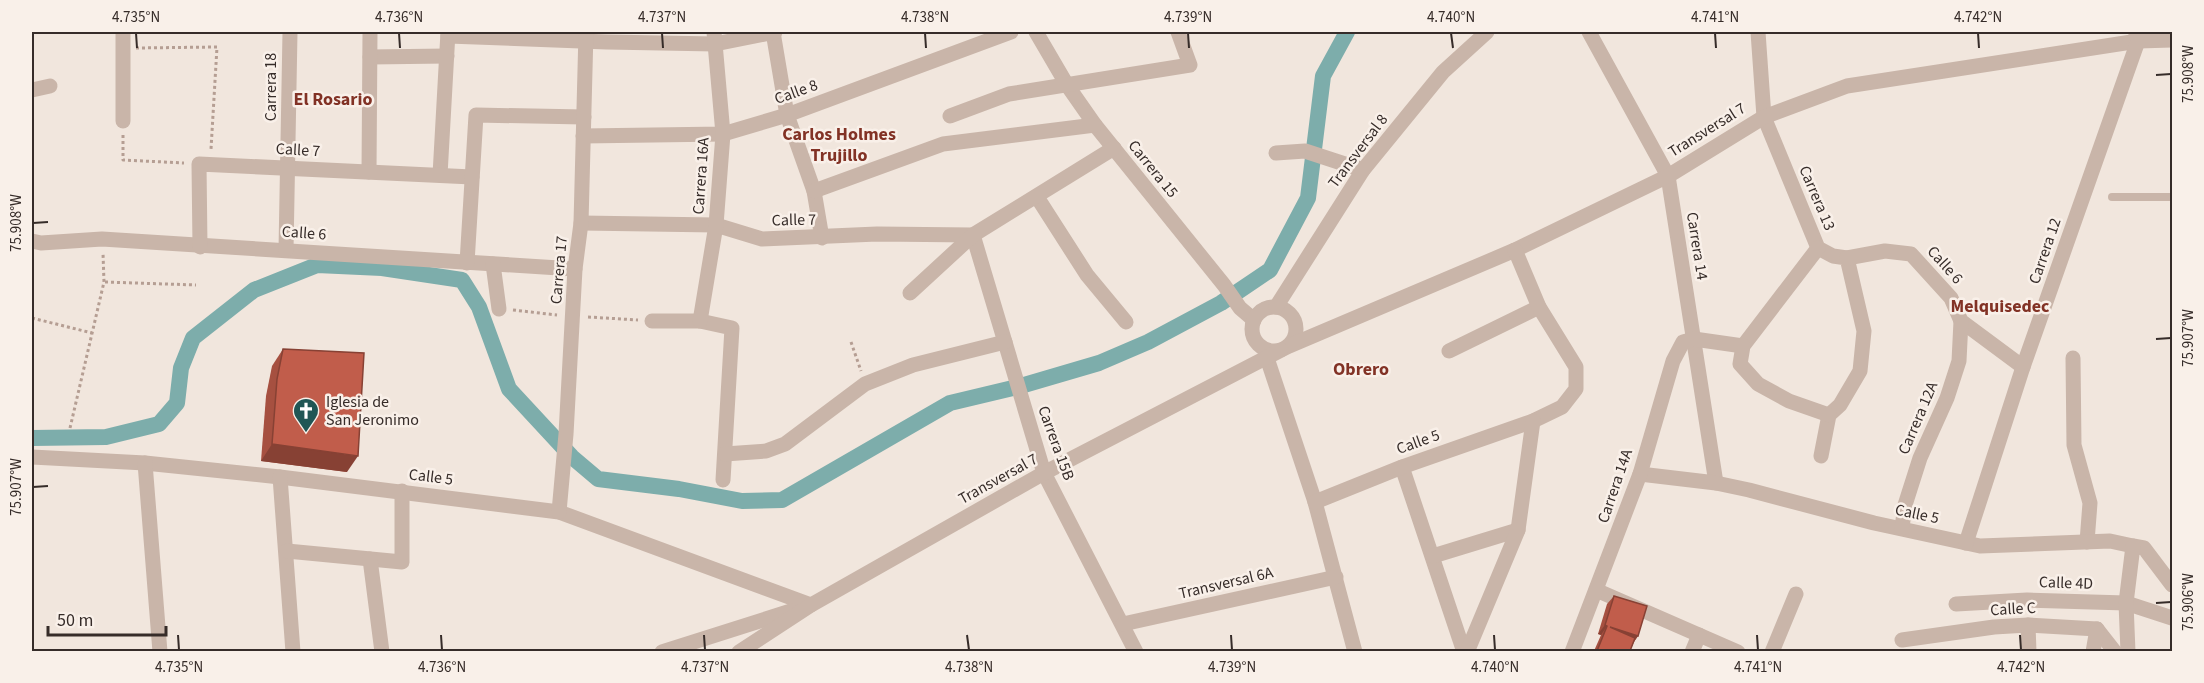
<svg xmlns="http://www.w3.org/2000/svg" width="2204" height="683" viewBox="0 0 2204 683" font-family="'Source Sans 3',sans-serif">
	<rect width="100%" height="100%" fill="#f1e6dd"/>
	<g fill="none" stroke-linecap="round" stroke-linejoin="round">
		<!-- canal -->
		<polyline stroke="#7dadab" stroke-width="16" points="32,438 106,437 159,424 177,403 181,368 193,338 254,290 317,265 382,268 462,280 479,307 509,389 572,457 598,479 679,489 742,501 782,500 950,403 1017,387 1099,363 1148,342 1221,303 1270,270 1308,198 1323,76 1347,32"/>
		<!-- path -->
		<g stroke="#b59e93" stroke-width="3" stroke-dasharray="3 3" stroke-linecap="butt">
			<polyline points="136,48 217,47 211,149"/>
			<polyline points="123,135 123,160 184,163"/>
			<polyline points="105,282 196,285"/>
			<polyline points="513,310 557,315"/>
			<polyline points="588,317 638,320"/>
			<polyline points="32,318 92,333"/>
			<polyline points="851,342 861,371"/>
			<polyline points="70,428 104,282 103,253"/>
		</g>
		<!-- lane -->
		<polyline stroke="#c9b5a9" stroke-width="8" points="2112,197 2172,197"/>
		<!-- street -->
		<g stroke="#c9b5a9" stroke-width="15">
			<polyline points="123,32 123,121"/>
			<polyline points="773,32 787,115 814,191 822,238"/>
			<polyline points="1036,32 1067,85 1095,125 1224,285 1240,308 1254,320"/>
			<polyline points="1589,32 1668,176 1716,483"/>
			<polyline points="1758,32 1764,117 1818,248 1833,256 1847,258 1864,331 1860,371 1840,405 1829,415 1821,456"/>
			<polyline points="448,36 607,42 715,44 775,32"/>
			<polyline points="370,57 447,56"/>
			<polyline points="32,90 50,86"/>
			<polyline points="950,116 1009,94 1190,65 1178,32"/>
			<polyline points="583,136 723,134 787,115 1011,32"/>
			<polyline points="1276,153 1305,151 1363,170"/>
			<polyline points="369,172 370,32"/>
			<polyline points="440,175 448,32"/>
			<polyline points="814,191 943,144 1095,125"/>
			<polyline points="1037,197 1087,275 1126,322"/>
			<polyline points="581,223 716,225 762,239 877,234 973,235 1044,473 1136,652"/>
			<polyline points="32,241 41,243 102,239 575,269"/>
			<polyline points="200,247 199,164 472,177"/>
			<polyline points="1818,248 1743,346 1740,364 1758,384 1789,401 1829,415"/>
			<polyline points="286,250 290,32"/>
			<polyline points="1847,258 1885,251 1911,254 1951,298 1961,321 2023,367"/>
			<polyline points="467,263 476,115 584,117"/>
			<polyline points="493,264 499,309"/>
			<polyline points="910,293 973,235 1114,148"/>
			<circle cx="1274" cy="329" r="22"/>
			<polyline points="1276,307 1363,170 1443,72 1487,32"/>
			<polyline points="652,321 700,321 732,328 723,480"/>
			<polyline points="700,321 716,225 723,134 714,32"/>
			<polyline points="1289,346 1515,250 1668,176 1764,117 1847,86 2138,41 2172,40"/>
			<polyline points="1449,351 1539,307"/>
			<polyline points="1267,358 1315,502 1355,652"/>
			<polyline points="2073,358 2074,445 2090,503 2087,542"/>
			<polyline points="725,454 766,451 785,444 865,384 913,365 1005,342"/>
			<polyline points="32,457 145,463 280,477 559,512 811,605"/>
			<polyline points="145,463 160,652"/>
			<polyline points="1402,467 1464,652"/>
			<polyline points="1640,474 1716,483 1749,490 1874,523 1980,546 2110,541 2133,546 2144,548 2172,585"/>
			<polyline points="280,477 293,652"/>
			<polyline points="1315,502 1402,467 1533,421 1562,407 1576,389 1576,367 1539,307 1515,250"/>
			<polyline points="559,512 566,434 575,269 581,223 586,32"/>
			<polyline points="1902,528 1905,505 1920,458 1947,398 1959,361 1961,321"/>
			<polyline points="1966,543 2023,367 2138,41 2136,34"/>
			<polyline points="287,551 402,562 402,491"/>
			<polyline points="1433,556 1518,530"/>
			<polyline points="370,559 382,652"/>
			<polyline points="1596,590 1738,652"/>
			<polyline points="1956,604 2027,600 2126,603 2172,618"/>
			<polyline points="1123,624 1336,577"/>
			<polyline points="2028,625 2029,652"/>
			<polyline points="1902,640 1994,627 2028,625 2097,629 2115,652"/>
			<polyline points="662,652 791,611"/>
			<polyline points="739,652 811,605 1044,473 1281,350"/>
			<polyline points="1467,652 1518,530 1533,421"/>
			<polyline points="1572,652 1640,474 1673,361 1683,342 1694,339 1743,346"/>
			<polyline points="1692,652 1699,635"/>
			<polyline points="1772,652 1796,594"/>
			<polyline points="2093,652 2097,629"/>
			<polyline points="2128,652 2126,603 2133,546"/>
		</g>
	</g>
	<!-- wall -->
	<g fill="#a65040">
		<polygon points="283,349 347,472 261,461 266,396 272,366"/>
		<polygon points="1614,596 1638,636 1634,642 1630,651 1594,651 1601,635 1598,634 1607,604"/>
	</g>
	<!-- shaded-wall -->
	<g fill="#874134">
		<polygon points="272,444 358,456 347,472 261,461"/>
		<polygon points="1605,625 1607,626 1601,635 1598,634"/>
		<polygon points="1610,627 1638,636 1632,644"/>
	</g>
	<!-- building -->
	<g fill="#c15d4b" stroke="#874134" stroke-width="1.5">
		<polygon points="283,349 364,353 358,456 272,444 277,379"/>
		<polygon points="1614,596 1647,606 1638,636 1610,627 1635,638 1630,651 1597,651 1607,626 1605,625"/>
	</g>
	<!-- ticks -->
	<path fill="none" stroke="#362c29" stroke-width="2" d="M136 33 137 48M399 33 400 48M662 33 663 48M925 33 926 48M1188 33 1189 48M1451 33 1453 48M1715 33 1716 48M1978 33 1979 48M2156 75 2171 74M33 223 48 222M2156 339 2171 338M33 487 48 486M2156 603 2171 602M178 635 179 650M441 635 442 650M704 635 705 650M967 635 969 650M1231 635 1232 650M1494 635 1495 650M1757 635 1758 650M2020 635 2021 650"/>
	<!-- icons -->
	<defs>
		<symbol id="church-pin" viewBox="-11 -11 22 30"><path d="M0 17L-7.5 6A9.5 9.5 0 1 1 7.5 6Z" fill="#205655" stroke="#f9f0e9"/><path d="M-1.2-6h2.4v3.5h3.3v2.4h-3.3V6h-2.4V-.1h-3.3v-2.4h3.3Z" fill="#fff"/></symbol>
	</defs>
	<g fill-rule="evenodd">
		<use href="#church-pin" x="291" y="396" width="30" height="40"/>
	</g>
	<g text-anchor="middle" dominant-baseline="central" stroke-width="5" stroke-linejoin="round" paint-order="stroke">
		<!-- street labels -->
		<g font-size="16" fill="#362c29" stroke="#f9f0e9">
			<text transform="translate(271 87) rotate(-90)">Carrera 18</text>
			<text transform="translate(796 92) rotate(-20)">Calle 8</text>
			<text transform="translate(1707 130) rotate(-32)">Transversal 7</text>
			<text transform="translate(298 150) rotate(3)">Calle 7</text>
			<text transform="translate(1358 151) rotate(-53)">Transversal 8</text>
			<text transform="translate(1153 169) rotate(51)">Carrera 15</text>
			<text transform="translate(701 176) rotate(-86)">Carrera 16A</text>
			<text transform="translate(1817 198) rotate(67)">Carrera 13</text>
			<text transform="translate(794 220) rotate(-1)">Calle 7</text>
			<text transform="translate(304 233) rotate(4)">Calle 6</text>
			<text transform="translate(1697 246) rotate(81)">Carrera 14</text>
			<text transform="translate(2045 251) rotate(-71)">Carrera 12</text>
			<text transform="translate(1945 265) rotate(48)">Calle 6</text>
			<text transform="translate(559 270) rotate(-85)">Carrera 17</text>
			<text transform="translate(1918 418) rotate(-67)">Carrera 12A</text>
			<text transform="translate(1418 442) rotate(-20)">Calle 5</text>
			<text transform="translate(1056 443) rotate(70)">Carrera 15B</text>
			<text transform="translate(431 477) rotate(7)">Calle 5</text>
			<text transform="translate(998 479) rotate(-29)">Transversal 7</text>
			<text transform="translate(1615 486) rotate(-71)">Carrera 14A</text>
			<text transform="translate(1917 514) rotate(12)">Calle 5</text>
			<text transform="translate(1226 583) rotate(-13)">Transversal 6A</text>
			<text transform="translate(2066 583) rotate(2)">Calle 4D</text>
			<text transform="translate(2013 609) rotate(-3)">Calle C</text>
		</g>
		<!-- poi labels -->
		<g font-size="16" fill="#362c29" stroke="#f9f0e9" text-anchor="start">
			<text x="326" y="402">Iglesia de<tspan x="326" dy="18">San Jeronimo</tspan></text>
		</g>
		<!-- neighbourhood labels -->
		<g font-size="18" font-weight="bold" fill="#823225" stroke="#f9f0e9">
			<text x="333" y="99">El Rosario</text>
			<text x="839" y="134">Carlos Holmes<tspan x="839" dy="21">Trujillo</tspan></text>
			<text x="2000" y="306">Melquisedec</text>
			<text x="1361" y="369">Obrero</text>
		</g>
	</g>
	<!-- border -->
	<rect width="2204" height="683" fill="none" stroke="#f9f0e9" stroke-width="66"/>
	<!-- scale -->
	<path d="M48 626v9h118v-9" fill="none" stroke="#362c29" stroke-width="3"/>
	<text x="57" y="626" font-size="18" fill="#362c29" stroke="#f9f0e9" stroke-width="4.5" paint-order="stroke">50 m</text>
	<rect x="33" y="33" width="2138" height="617" fill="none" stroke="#362c29" stroke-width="2"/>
	<g font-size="15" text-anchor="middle" fill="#362c29">
		<text x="136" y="22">4.735°N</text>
		<text x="399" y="22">4.736°N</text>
		<text x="662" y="22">4.737°N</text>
		<text x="925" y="22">4.738°N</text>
		<text x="1188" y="22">4.739°N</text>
		<text x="1451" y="22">4.740°N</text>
		<text x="1715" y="22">4.741°N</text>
		<text x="1978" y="22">4.742°N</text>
		<text transform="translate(2188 74) rotate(-90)" y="5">75.908°W</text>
		<text transform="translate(16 223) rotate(-90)" y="5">75.908°W</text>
		<text transform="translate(2188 338) rotate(-90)" y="5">75.907°W</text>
		<text transform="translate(16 487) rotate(-90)" y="5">75.907°W</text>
		<text transform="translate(2188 602) rotate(-90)" y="5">75.906°W</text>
		<text x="179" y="672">4.735°N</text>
		<text x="442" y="672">4.736°N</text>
		<text x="705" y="672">4.737°N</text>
		<text x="969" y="672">4.738°N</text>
		<text x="1232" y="672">4.739°N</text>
		<text x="1495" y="672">4.740°N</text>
		<text x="1758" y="672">4.741°N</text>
		<text x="2021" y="672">4.742°N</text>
	</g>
</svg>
